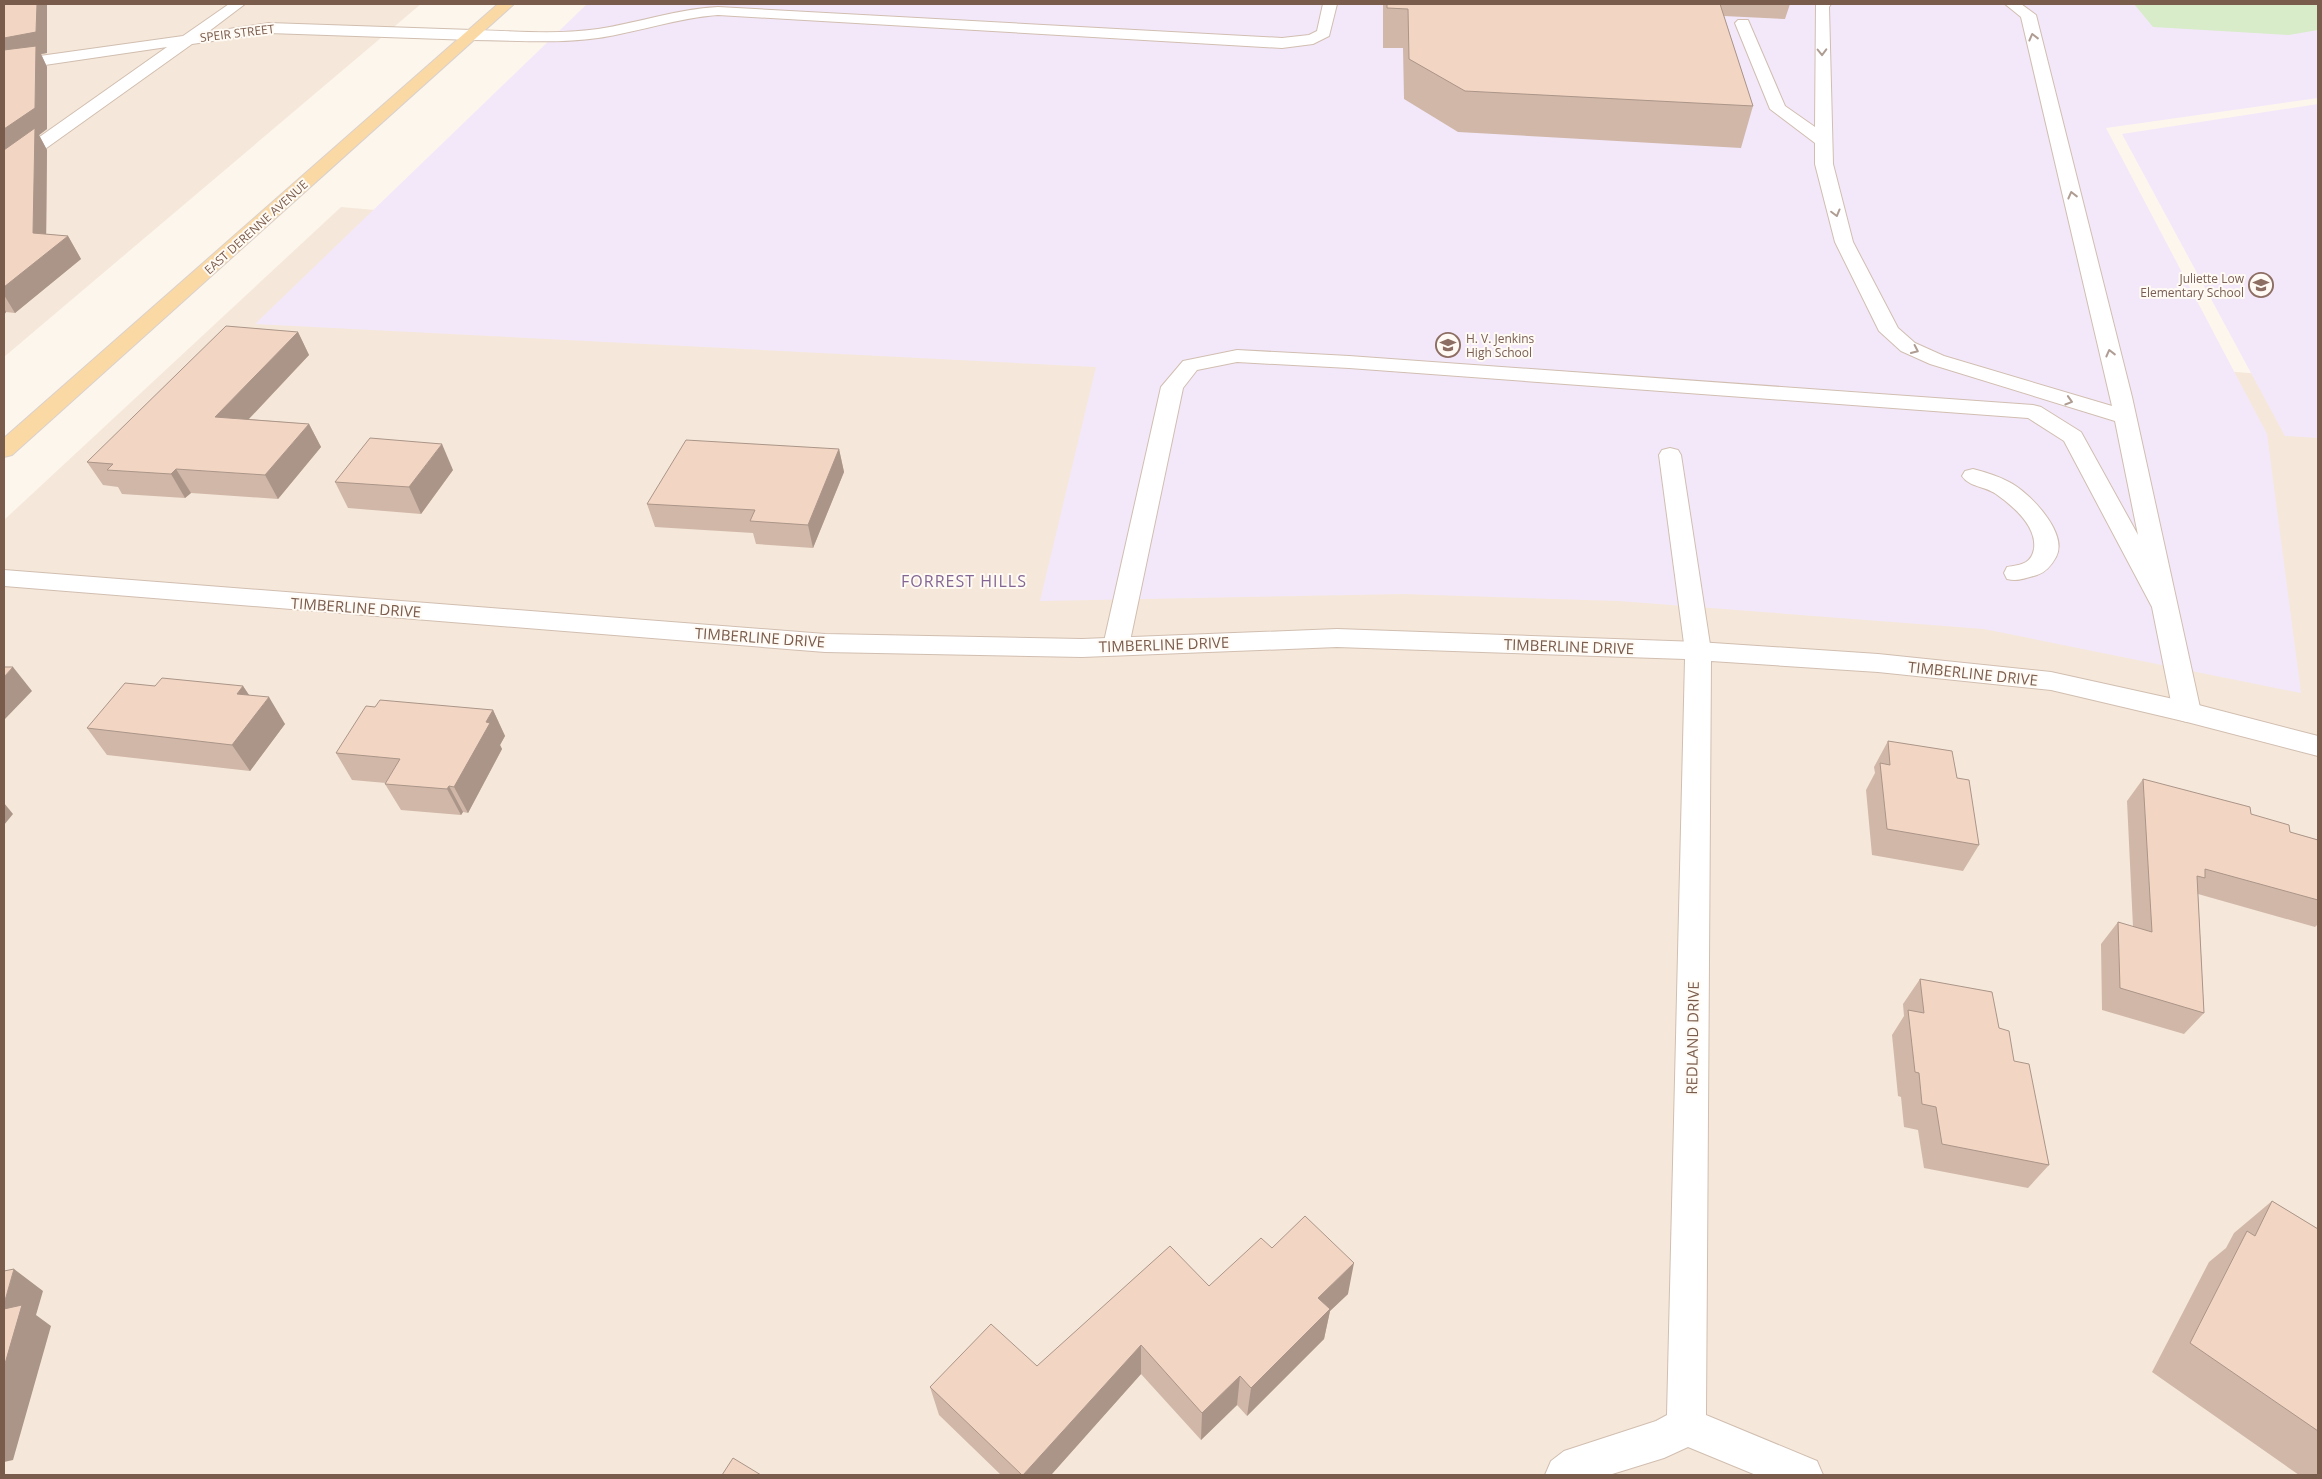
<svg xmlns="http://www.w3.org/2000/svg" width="2322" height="1479" viewBox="0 0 2322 1479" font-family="'Open Sans',sans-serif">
	<rect width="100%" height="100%" fill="#fdf6ec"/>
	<!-- residential -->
	<g fill="#f5e8da">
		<polygon points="4,4 421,4 4,357"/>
		<polygon points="341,207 2318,379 2318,1475 4,1475 4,520"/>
	</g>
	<!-- education -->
	<g fill="#f3e8fa">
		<polygon points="587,4 2318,4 2318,98 2106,128 2267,434 2301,693 1984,629 1619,601 1403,594 1040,601 1096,367 255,324"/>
		<polygon points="2318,104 2318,438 2285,436 2122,134"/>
	</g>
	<!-- green -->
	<polygon fill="#d8ecc9" points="2134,4 2318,4 2318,30 2289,35 2153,27"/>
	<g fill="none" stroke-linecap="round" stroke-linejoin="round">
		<defs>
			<g id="service">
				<path d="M1323 4H1337L1329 36 1313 44 1282 48 718 15C677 18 638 32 598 38 557 44 514 40 472 40L467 38 464 35 467 32 472 30C514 31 556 35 598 29 638 23 677 9 718 7L1282 38 1309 35 1317 31Z"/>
				<polygon points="1816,4 1831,4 1829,7 1833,164 1853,242 1898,328 1915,343 1944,356 2112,406 2021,17 2005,4 2021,4 2036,15 2132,397 2201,712 2197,719 2187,722 2177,719 2173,712 2152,607 2064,441 2028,418 1349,368 1237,362 1197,370 1183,388 1129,646 1125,652 1116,655 1107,652 1103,646 1161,387 1183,361 1237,350 1349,356 2033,405 2041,407 2081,432 2138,535 2115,421 1930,364 1901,351 1879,331 1835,242 1815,164 1815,143 1770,109 1735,23 1738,20 1748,20 1785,106 1815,127"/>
				<polygon points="1670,448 1678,450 1681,455 1711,651 1707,657 1698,660 1689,657 1685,651 1659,455 1662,450"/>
				<path d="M1973 469C1985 472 1998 476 2009 482 2029 492 2069 533 2056 557 2051 566 2046 572 2037 575 2026 578 2018 582 2007 579L2004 573 2007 567C2013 566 2021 565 2026 562 2031 559 2033 554 2034 549 2037 526 2013 506 1996 494 1985 486 1969 487 1962 476L1965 471Z"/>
			</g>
			<g id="minor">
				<polygon points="229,4 245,4 208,32 269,23 472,30 477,32 480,35 477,38 472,40 269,33 192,44 10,174 4,175 4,162 167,47 4,71 4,61 183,36"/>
				<polygon points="4,570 825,634 1082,639 1337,629 1698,642 1878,654 2051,672 2187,702 2318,736 2318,756 2187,722 2051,690 1878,672 1711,661 1706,1415 1817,1461 1823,1475 1756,1475 1688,1447 1664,1458 1609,1475 1545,1475 1551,1461 1564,1451 1656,1421 1667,1415 1685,659 1337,647 1082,657 825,652 4,586"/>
			</g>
			<polygon id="primary" points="498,4 514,4 12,455 4,457 4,438"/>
		</defs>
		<!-- service casing -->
		<use href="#service" stroke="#d1beb0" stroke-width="2"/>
		<!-- minor casing -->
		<use href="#minor" stroke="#d1beb0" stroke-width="2"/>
		<!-- primary casing -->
		<use href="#primary" stroke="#dad1cd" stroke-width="2"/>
		<!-- service -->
		<use href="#service" fill="#fff" fill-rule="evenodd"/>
		<!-- minor -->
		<use href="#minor" fill="#fff" fill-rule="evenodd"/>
		<!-- primary -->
		<use href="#primary" fill="#fbd9a5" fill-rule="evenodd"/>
	</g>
	<!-- wall -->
	<g fill="#d1b7a8">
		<polygon points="4,4 47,4 47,53 41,54 47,67 47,129 39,135 47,150 46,234 68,236 81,259 15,313 6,312 4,315"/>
		<polygon points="1383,4 1790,4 1785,19 1724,16 1753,106 1741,148 1458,132 1404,99 1403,48 1383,48"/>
		<polygon points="298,332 309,355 249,419 309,424 321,447 278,499 191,493 185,498 122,494 118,487 103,485 87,462"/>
		<polygon points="839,449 844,472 813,548 756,544 753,533 655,527 647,504"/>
		<polygon points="453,470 421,514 348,508 335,482"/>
		<polygon points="155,686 243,686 249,695 285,724 250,771 107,755 87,728"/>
		<polygon points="375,707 493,710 505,736 500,745 502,749 468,813 463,812 461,815 401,810 385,784 386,783 352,780 336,753"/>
		<polygon points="1888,741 1957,778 1979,845 1963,871 1872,855 1866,790 1875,773 1874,767"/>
		<polygon points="2143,779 2251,814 2290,832 2318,840 2318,924 2315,927 2198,894 2204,1013 2184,1034 2102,1010 2101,944 2118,922 2133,927 2127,801"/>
		<polygon points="1920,979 1999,1028 2014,1061 2049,1165 2028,1188 1924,1168 1918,1130 1904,1127 1901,1097 1898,1096 1892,1035 1904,1016 1903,1004"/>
		<polygon points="2272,1201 2318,1229 2318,1475 2299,1475 2152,1372 2209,1262 2226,1248 2234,1233"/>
		<polygon points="1272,1248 1348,1294 1330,1311 1324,1339 1247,1416 1237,1405 1201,1440 1141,1374 1051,1475 1001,1475 939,1415 930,1387 1037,1366 1209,1286"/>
	</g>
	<!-- shaded-wall -->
	<g fill="#aa9588">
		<polygon points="37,4 47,4 47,53 41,54 47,67 47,129 39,135 47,150 46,253 68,236 81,259 15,313 4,295 4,287 33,233 4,160 4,38"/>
		<polygon points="4,308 6,312 4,315"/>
		<polygon points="298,332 309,355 228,441 215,417"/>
		<polygon points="309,424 321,447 278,499 265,475"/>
		<polygon points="442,444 453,470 421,514 409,487"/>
		<polygon points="839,449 844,472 813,548 808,525"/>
		<polygon points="176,469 191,493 185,498 171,474"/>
		<polygon points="13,667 32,691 4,720 4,677"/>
		<polygon points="243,686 259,710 269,697 285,724 250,771 232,745 237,694"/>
		<polygon points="493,710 505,736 500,745 502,749 468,813 454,787 486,722"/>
		<polygon points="449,786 463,812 461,815 447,789"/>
		<polygon points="4,803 13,814 4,825"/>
		<polygon points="1354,1263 1348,1294 1330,1311 1324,1339 1247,1416 1251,1388 1318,1298"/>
		<polygon points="14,1269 43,1291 36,1315 51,1326 13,1460 4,1462 4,1304"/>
		<polygon points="1141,1345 1141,1374 1051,1475 1023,1475"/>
		<polygon points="1240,1376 1237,1405 1201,1440 1202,1413"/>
	</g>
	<!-- building -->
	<g fill="#f3d5c3" stroke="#aa9588">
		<polygon points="4,4 37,4 36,32 4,38"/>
		<polygon points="1387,4 1720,4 1753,106 1465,91 1409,59 1408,9 1387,8"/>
		<polygon points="36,46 35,108 4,129 4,50"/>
		<polygon points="35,128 33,233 68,236 4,287 4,150"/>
		<polygon points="226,326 298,332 215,417 309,424 265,475 176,469 171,474 107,470 113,464 87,462"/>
		<polygon points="370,438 442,444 409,487 335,482"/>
		<polygon points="686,440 839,449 808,525 750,521 755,510 647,504"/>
		<polygon points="4,667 13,667 4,677"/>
		<polygon points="162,678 243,686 237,694 269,697 232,745 87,728 125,683 155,686"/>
		<polygon points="380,700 493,710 486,722 490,723 454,787 449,786 447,789 385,784 400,759 336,753 366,706 375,707"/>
		<polygon points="1888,741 1952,751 1957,778 1969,780 1979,845 1887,829 1880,763 1890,765"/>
		<polygon points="2143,779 2250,807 2251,814 2289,825 2290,832 2318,840 2318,900 2205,869 2205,878 2197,876 2204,1013 2120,988 2118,922 2152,932"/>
		<polygon points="1920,979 1992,992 1999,1028 2009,1031 2014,1061 2029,1064 2049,1165 1942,1144 1936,1107 1922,1104 1919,1073 1915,1072 1908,1010 1924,1013"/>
		<polygon points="2272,1201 2318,1229 2318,1431 2190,1343 2247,1231 2255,1236"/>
		<polygon points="1305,1216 1354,1263 1318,1298 1330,1309 1251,1388 1240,1376 1202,1413 1141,1345 1023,1475 1022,1475 930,1387 991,1324 1037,1366 1170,1246 1209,1286 1261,1238 1272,1248"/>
		<polygon points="14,1269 4,1304 4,1271"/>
		<polygon points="22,1305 4,1367 4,1309"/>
		<polygon points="733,1458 761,1475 722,1475"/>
	</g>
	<!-- one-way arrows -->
	<defs><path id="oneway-chevron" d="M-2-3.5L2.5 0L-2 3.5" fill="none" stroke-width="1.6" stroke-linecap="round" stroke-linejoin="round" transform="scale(1.25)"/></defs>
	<g stroke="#af9d94">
		<use href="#oneway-chevron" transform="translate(2033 37) rotate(-104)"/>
		<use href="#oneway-chevron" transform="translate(1822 52) rotate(89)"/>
		<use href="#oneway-chevron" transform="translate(2072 195) rotate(-104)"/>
		<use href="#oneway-chevron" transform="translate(1836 213) rotate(75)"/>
		<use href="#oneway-chevron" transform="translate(1915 350) rotate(25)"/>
		<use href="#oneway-chevron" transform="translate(2110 353) rotate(-104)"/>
		<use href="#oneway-chevron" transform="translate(2069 401) rotate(17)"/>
	</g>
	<!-- icons -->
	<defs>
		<symbol id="school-ring" viewBox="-11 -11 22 22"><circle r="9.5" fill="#fffaf3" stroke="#8d6e63" stroke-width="1.5"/><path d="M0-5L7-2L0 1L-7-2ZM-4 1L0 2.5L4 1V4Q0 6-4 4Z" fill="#8d6e63"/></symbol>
	</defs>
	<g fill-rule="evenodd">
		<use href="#school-ring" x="2247" y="271" width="28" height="28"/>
		<use href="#school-ring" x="1434" y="331" width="28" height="28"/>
	</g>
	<g text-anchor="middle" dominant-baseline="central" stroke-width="4" stroke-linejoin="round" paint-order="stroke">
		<!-- far-street labels -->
		<g font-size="12" fill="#7a5c4d" stroke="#fffaf3">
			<text transform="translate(237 33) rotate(-7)">SPEIR STREET</text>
			<text transform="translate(256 227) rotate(-42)">EAST DERENNE AVENUE</text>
		</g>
		<!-- far-education labels -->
		<g font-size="12" fill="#785e54" stroke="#fffaf3" text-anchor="end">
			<text x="2244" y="278">Juliette Low<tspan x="2244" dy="14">Elementary School</tspan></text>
			<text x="1466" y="338" text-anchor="start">H. V. Jenkins<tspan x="1466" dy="14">High School</tspan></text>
		</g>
		<!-- street labels -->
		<g font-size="15" fill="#7a5c4d" stroke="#fffaf3">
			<text transform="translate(356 607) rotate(4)">TIMBERLINE DRIVE</text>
			<text transform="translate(760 637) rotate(4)">TIMBERLINE DRIVE</text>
			<text transform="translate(1164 644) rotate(-2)">TIMBERLINE DRIVE</text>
			<text transform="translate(1569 646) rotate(2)">TIMBERLINE DRIVE</text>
			<text transform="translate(1973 673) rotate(6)">TIMBERLINE DRIVE</text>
			<text transform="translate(1692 1038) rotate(-89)">REDLAND DRIVE</text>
		</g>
		<!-- neighbourhood labels -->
		<g font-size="16" letter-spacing="1" fill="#846695" stroke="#fffaf3">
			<text x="964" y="581">FORREST HILLS</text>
		</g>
	</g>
	<!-- border -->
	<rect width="2322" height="1479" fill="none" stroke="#7a5c4d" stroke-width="10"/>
</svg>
